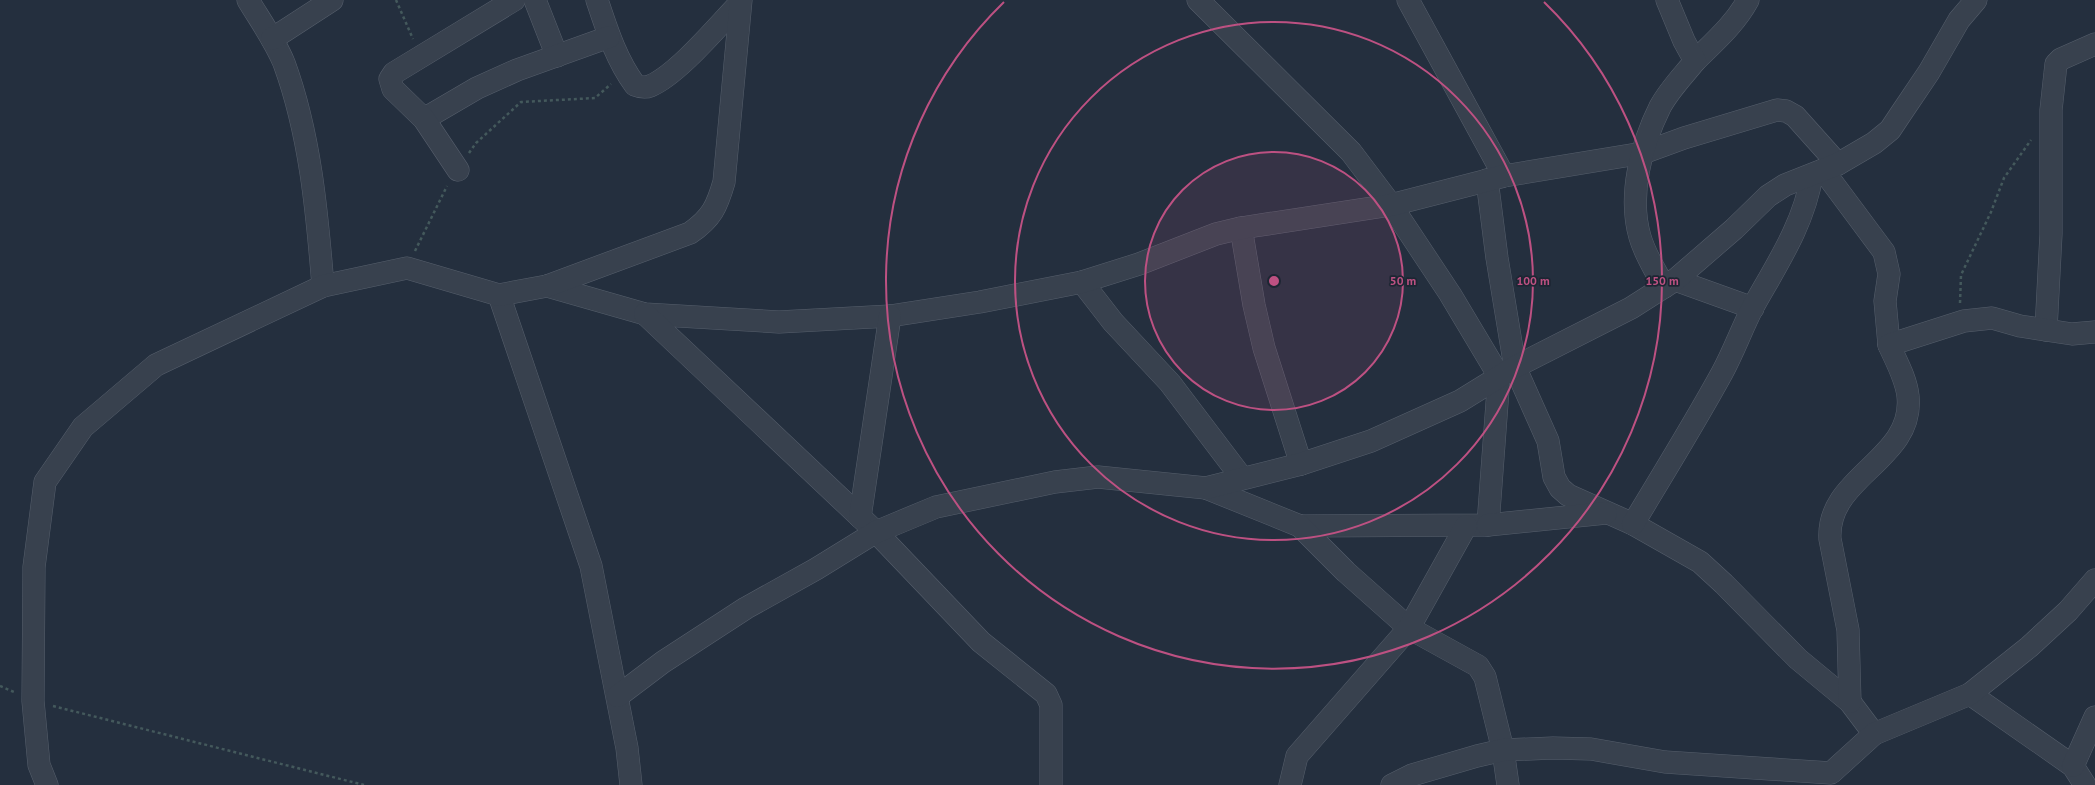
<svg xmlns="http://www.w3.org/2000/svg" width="2095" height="785" viewBox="0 0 2095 785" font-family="'PT Sans',sans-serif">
	<rect width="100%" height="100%" fill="#242f3e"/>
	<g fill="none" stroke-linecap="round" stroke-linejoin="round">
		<defs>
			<g id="minor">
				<path d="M248 0C260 20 275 41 284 63 310 134 317 211 323 286"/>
				<polyline points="535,0 557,56"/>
				<path d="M597 0C607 30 616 59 635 85 640 87 645 88 650 86 677 75 718 26 739 4"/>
				<polyline points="1198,0 1351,152 1391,205 1450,294 1499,376 1488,525 1300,526"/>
				<polyline points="1408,0 1504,176"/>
				<polyline points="272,39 332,0"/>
				<path d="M1695 61C1714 42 1735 24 1748 0"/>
				<polyline points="424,119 477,88 517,70 609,37"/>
				<polyline points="458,170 424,119 393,89 390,79 394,73 514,0"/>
				<polyline points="1823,170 1884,252 1889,274 1885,301 1889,345"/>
				<polyline points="1487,180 1497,258 1515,367 1548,441 1554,477 1560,488 1568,495 1633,524 1700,562 1724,584 1798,659 1850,702 1874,734"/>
				<polyline points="1241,228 1254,305 1264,348 1301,464"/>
				<polyline points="1675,280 1753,308"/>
				<polyline points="1082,282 1113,322 1170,383 1242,478"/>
				<polyline points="547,286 645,314 779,322 890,316 980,302 1082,282 1139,264 1216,234 1241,228 1391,205 1504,176 1643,153 1684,138 1777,110 1786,111 1795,116 1838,164"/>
				<path d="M1664 287C1656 271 1645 255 1640 237 1628 196 1641 145 1660 107 1669 90 1683 76 1695 61L1684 41 1667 0"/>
				<polyline points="499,295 591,566 627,748 631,785"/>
				<polyline points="645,314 876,532 981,642 1046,694 1051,705 1051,785"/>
				<polyline points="2046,330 2051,234 2051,110 2056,64 2061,59 2095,44"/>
				<polyline points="1206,488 1300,526 1346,572 1409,628 1478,666 1485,677 1503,750 1508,785"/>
				<polyline points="860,517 890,316"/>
				<path d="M1633 524C1663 474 1694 424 1722 373 1734 351 1742 328 1753 307 1777 264 1804 224 1812 175"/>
				<polyline points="1488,525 1606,513"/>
				<polyline points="1970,694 2073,766 2085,785"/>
				<polyline points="618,696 663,662 746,608 816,569 876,532 936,507 1055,482 1098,477 1206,488 1301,464 1371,441 1460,401 1515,367 1631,308 1675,280 1734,229 1768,196 1785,185 1838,164 1874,143 1890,130 1900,115 1929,72 1959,20 1976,0"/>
				<path d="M1850 702 1848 630 1830 539C1826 476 1915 460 1908 396 1906 378 1896 361 1889 345L1964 321 1992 318 2020 326 2072 334 2095 332"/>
				<polyline points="2073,766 2095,717"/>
				<path d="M47 785 39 765 33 701 34 567 45 482 83 427 156 365 323 286 407 268 499 295 547 286 690 233C712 218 717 206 724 182L741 0"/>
				<polyline points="1290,785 1297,756 1409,628 1466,526"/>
				<polyline points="1392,785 1412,775 1477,756 1503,750 1553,748 1591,749 1665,762 1831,773 1874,734 1970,694 2029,647 2068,611 2095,580"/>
			</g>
		</defs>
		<!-- minor casing -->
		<use href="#minor" stroke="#565f6c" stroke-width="23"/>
		<!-- path -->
		<g stroke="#44595c" stroke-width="2.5" stroke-dasharray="3 3" stroke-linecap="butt">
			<polyline points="396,0 413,39"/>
			<polyline points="469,153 476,143 521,102 595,98 611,84"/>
			<polyline points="415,251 447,186"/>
			<polyline points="1960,303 1961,275 1991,212 2004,178 2031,140"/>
			<polyline points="0,686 14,692"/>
			<polyline points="53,706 364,785"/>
		</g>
		<!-- minor -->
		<use href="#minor" stroke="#38414e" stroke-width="22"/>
	</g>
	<!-- distance rings -->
	<circle cx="1274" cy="281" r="129" fill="#bd5182" fill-opacity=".12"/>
	<g fill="none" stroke="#bd5182" stroke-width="2">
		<circle cx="1274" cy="281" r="129"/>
		<circle cx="1274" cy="281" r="259"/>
		<path d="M1544 2A388 388 0 1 1 1004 2"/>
	</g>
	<circle cx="1274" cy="281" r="6" fill="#bd5182" stroke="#1d2633" stroke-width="2"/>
	<g font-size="12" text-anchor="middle" font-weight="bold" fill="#bd5182" stroke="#1d2633" stroke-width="3.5" stroke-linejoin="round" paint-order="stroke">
		<text x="1403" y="285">50 m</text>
		<text x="1533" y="285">100 m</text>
		<text x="1662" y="285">150 m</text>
	</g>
</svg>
